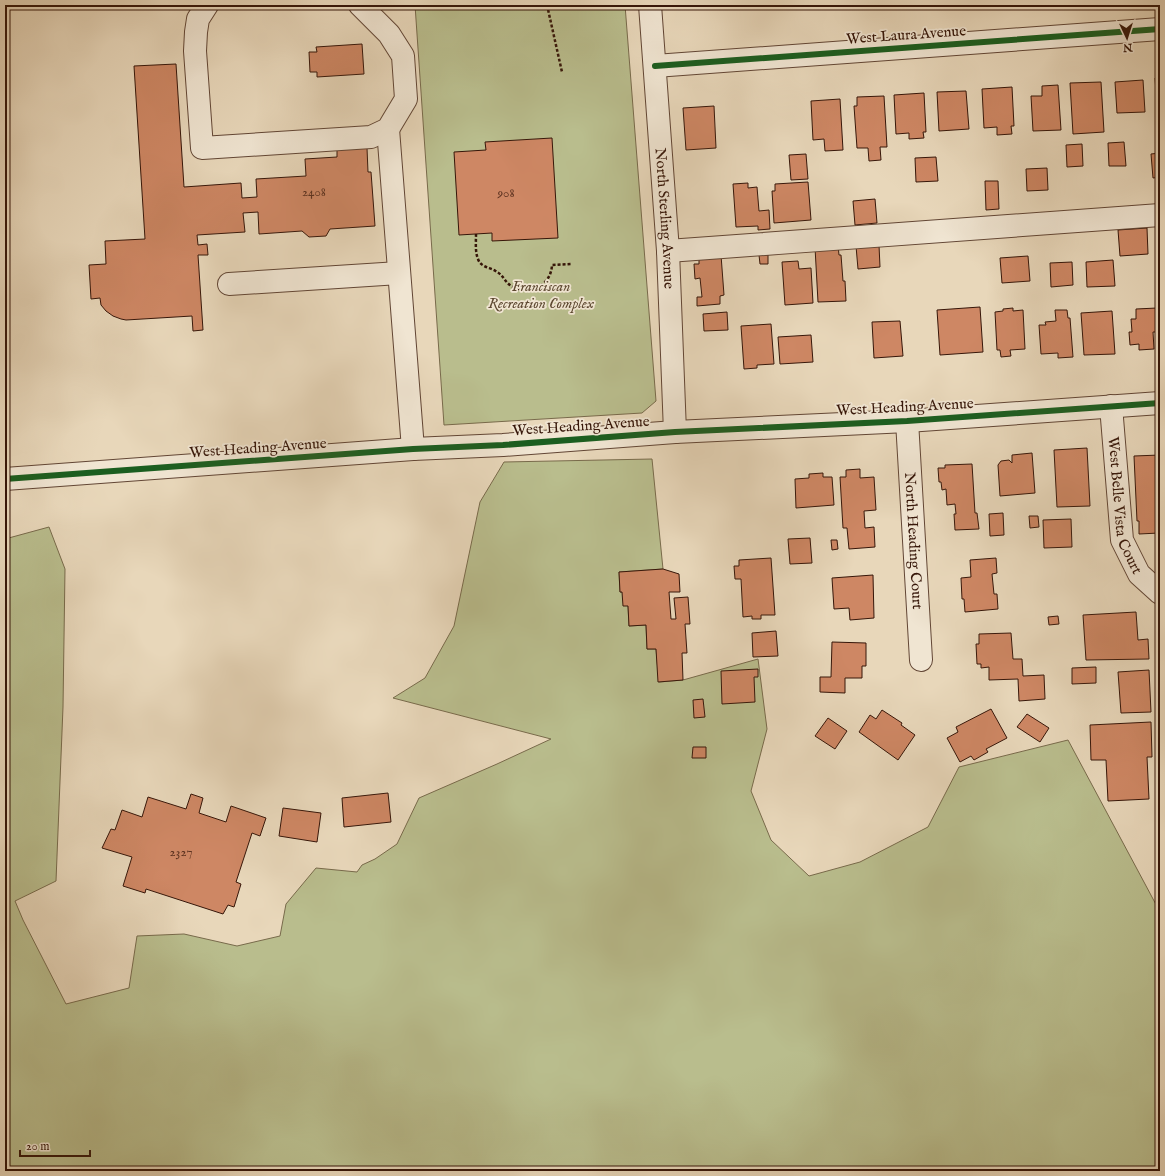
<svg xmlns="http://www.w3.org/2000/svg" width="1165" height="1176" viewBox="0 0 1165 1176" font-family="'IM FELL English',serif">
	<rect width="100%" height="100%" fill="#e8d7ba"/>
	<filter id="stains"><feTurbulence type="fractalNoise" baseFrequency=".005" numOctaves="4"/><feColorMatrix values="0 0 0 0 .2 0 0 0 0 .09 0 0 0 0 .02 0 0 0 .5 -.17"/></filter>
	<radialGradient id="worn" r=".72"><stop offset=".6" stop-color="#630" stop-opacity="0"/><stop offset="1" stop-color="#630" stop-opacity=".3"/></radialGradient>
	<!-- green -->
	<g fill="#b9bd8d" stroke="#786a4b">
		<polygon points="415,5 625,5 656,401 642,413 444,425"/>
		<polygon points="652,459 663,569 619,572 620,592 622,592 628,606 629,626 646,625 647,649 656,649 659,682 683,680 758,659 767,729 751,791 771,840 809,876 860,862 928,827 959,767 1068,740 1160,912 1160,1171 5,1171 5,539 49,527 65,569 63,707 56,881 15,901 23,920 66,1004 129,988 137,936 184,934 237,946 280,936 286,904 316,868 357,872 362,865 375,859 397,844 419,798 497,764 551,739 393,698 425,678 454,626 480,502 504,462"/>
	</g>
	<!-- building -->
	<g fill="#ce8764" stroke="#361609">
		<polygon points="362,44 364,74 317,77 317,72 310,72 309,52 317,52 316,47"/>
		<polygon points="176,64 184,187 241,183 242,198 257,197 256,179 306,176 305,159 337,157 337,150 367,148 368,172 371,172 375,226 330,229 326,236 309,237 302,231 259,234 258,212 243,213 245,232 197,235 198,245 207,244 208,255 198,255 203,330 193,331 192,316 126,320 121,319 113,316 106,311 101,305 100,298 91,299 89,265 106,264 105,241 145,239 134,66"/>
		<polygon points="1155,78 1160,78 1160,120 1158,120"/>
		<polygon points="1143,80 1145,112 1117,113 1115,82"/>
		<polygon points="1101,82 1104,132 1073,134 1070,83"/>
		<polygon points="1058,85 1061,130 1033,131 1031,96 1042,96 1042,86"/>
		<polygon points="1012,87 1014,126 1011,126 1012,134 997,135 997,127 984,128 982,89"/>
		<polygon points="966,91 969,129 939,131 937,92"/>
		<polygon points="924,93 926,132 923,132 924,138 909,139 909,133 896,134 894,95"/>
		<polygon points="884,96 887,147 880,147 881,160 869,161 868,148 857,148 854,106 857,106 857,97"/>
		<polygon points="840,99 843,150 825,151 824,139 813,140 811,101"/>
		<polygon points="714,106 716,148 686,150 683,108"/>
		<polygon points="552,138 558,238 492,241 492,233 459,235 454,152 486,150 485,142"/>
		<polygon points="1124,142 1126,166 1109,166 1108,143"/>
		<polygon points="1082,144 1083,166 1067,167 1066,145"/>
		<polygon points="1160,153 1160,177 1153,178 1151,154"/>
		<polygon points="806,154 808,179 791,180 789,155"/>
		<polygon points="936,157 938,181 916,182 915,158"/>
		<polygon points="1047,168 1048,190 1027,191 1026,169"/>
		<polygon points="985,181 998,181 999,209 986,210"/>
		<polygon points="808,182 811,220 774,223 772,191 775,191 775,184"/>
		<polygon points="748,183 748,188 757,187 759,211 769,210 770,229 758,230 758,226 736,227 733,184"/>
		<polygon points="875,199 877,223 855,225 853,201"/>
		<polygon points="1147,228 1148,254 1120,256 1118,230"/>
		<polygon points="838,245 839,255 841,255 843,281 845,281 846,301 818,302 815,247"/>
		<polygon points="879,245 880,267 858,269 856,246"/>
		<polygon points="721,255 724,295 720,296 720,304 697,306 697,297 702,297 700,278 695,279 694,264 699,264 699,256"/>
		<polygon points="759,255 768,255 768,264 760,264"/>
		<polygon points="1028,256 1030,281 1002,283 1000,258"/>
		<polygon points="1113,260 1115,286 1087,287 1086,262"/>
		<polygon points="798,261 799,269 811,268 813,303 785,305 782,262"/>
		<polygon points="1072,262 1073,285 1051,287 1050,263"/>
		<polygon points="980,307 983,352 940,355 937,310"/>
		<polygon points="1013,308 1013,311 1023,310 1025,349 1010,350 1011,356 1001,357 1000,350 997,350 995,312 1003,311 1003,309"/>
		<polygon points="1157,308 1159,332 1153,332 1154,349 1139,350 1139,344 1130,345 1129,332 1132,332 1131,319 1136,319 1136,309"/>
		<polygon points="1055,310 1067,310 1068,318 1070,318 1073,357 1058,358 1058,353 1041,354 1039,325 1046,325 1045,322 1056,321"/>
		<polygon points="1112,311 1115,354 1084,355 1081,313"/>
		<polygon points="727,312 728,330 704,331 703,314"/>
		<polygon points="900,321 903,356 874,358 872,322"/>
		<polygon points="771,324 774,364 757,365 757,368 744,369 741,326"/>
		<polygon points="811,335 813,362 780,364 778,337"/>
		<polygon points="1087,448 1090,506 1057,507 1054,450"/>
		<polygon points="1032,453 1035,493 1000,496 998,465 1001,461 1009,460 1012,463 1012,455"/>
		<polygon points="1160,455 1160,482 1156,482 1159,533 1139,534 1139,521 1137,521 1134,456"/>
		<polygon points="972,464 975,513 977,513 979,529 955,530 954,514 956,514 955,504 947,505 946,489 942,490 941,482 939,482 938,468 945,468 945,465"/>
		<polygon points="860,469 860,478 874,477 876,510 864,511 865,528 874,527 875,547 849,549 847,528 843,528 840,477 846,477 846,470"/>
		<polygon points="823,473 823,477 832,477 834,505 796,508 795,479 809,478 809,474"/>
		<polygon points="1003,513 1004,535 990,536 989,514"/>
		<polygon points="1029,516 1038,516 1039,527 1030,528"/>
		<polygon points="1071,519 1072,547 1044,548 1043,520"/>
		<polygon points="810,538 812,563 790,564 788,539"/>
		<polygon points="831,540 837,540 838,549 832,550"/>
		<polygon points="771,558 775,615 761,615 761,619 752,619 752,616 743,617 741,579 735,579 734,566 739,566 739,560"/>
		<polygon points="996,558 997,573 992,574 994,594 997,594 998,609 965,612 964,599 962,599 961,578 971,577 970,560"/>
		<polygon points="663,569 679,574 680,592 669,592 671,619 676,619 674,598 688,597 690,624 685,624 687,653 682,653 683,680 658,682 656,649 647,649 646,625 629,626 628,606 623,606 622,592 620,592 619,572"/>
		<polygon points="873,575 874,618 850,620 849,608 834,609 832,578"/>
		<polygon points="1136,612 1138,640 1148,639 1149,659 1086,660 1083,615"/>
		<polygon points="1058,616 1059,624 1049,625 1048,617"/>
		<polygon points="776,631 778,656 753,657 752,633"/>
		<polygon points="1011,633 1013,659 1022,659 1023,676 1044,675 1045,699 1019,701 1018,679 989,680 989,667 981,668 981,664 977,664 976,644 979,644 979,634"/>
		<polygon points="832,642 866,643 866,666 862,666 862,678 845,678 845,693 820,692 820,677 831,677"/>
		<polygon points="1096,667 1096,683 1072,684 1072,668"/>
		<polygon points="758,669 758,677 754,677 755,702 722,704 721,671"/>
		<polygon points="1149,670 1151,712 1121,713 1118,672"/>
		<polygon points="703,699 705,717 694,718 693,700"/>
		<polygon points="991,709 1007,738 986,749 988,752 974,760 971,756 960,762 947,738 958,732 956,727"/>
		<polygon points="882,710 902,723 901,725 915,735 898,760 859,732 870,715 876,719"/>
		<polygon points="1027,714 1049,728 1040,742 1017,727"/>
		<polygon points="828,718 847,731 835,749 815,736"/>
		<polygon points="1151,722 1152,757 1147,757 1149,799 1108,801 1106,760 1091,760 1090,725"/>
		<polygon points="693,747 706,747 706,758 692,758"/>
		<polygon points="388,793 391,822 344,827 342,798"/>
		<polygon points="191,794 203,798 199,813 226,822 231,806 266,818 260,836 252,833 236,882 241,884 234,907 228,905 223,914 146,889 145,893 123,886 132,857 102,848 111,829 115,830 122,810 142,817 148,797 186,809"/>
		<polygon points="283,808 321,813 317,842 279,836"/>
	</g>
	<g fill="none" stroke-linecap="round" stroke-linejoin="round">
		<defs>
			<g id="minor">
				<polyline points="207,5 198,19 196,32 195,51 202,148 371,137 388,129 406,99 403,56 389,34 360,5"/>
				<path id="s1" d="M650 5 668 251 675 432"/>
				<polyline points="655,66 1160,29"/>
				<polyline points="388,129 413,449"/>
				<polyline points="668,251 1160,215"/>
				<polyline points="229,284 399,273"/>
				<path id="s2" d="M1111 406 1122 540 1139 574 1160 593"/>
				<path id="s3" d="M907 421 921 660"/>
				<polyline points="5,479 413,449 503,445 675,432 907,421 1160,403"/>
			</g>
		</defs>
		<!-- minor casing -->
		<use href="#minor" stroke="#624635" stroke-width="24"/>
		<!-- path -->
		<g stroke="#361609" stroke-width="2.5" stroke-dasharray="3 2" stroke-linecap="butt">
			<polyline points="547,5 562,72"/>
			<path d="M476 234C476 242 475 252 478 259 481 268 491 267 497 272 503 275 505 282 510 285 527 297 551 287 552 265L571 264"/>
		</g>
		<!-- minor -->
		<use href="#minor" stroke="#f0e5d2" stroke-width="22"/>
		<defs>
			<g id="cycleway">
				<polyline points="655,66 1160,29"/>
				<polyline points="5,479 413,449 503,445 675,432 907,421 1160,403"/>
			</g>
		</defs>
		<!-- cycleway casing -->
		<use href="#cycleway" stroke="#f0e5d2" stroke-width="8"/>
		<!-- cycleway -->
		<use href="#cycleway" stroke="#1b5e20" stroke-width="6"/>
	</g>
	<g text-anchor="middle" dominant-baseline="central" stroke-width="3.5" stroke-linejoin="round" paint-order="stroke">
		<!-- number labels -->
		<g font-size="13" fill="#5c3220">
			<text x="314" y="192">2408</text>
			<text x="506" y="193">908</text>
			<text x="181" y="852">2327</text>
		</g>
		<!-- street labels -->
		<g font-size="15" fill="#361609" stroke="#f0e5d2">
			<text transform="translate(906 35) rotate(-4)">West Laura Avenue</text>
			<text stroke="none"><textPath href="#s1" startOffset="214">North Sterling Avenue</textPath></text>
			<text transform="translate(905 407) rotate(-3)">West Heading Avenue</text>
			<text transform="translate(581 426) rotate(-4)">West Heading Avenue</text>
			<text transform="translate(258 448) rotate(-4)">West Heading Avenue</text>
			<text stroke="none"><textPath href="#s2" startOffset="101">West Belle Vista Court</textPath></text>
			<text stroke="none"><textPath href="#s3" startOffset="120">North Heading Court</textPath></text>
		</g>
		<!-- park labels -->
		<g font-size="15" font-style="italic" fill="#5d4831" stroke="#f0e5d2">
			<text x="541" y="286">Franciscan<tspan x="541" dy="17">Recreation Complex</tspan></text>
		</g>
	</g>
	<!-- margin -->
	<rect width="1165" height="1176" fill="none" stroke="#e8d7ba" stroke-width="20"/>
	<rect x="6" y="6" width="1153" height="1164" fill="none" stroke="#361609" stroke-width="2"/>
	<rect x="10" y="10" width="1145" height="1156" fill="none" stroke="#361609"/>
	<!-- north arrow -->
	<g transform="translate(1127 38) rotate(176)" stroke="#f0e5d2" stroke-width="3" paint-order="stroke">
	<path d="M0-3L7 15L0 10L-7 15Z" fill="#361609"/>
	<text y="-6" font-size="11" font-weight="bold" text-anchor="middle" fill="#361609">N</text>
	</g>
	<!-- scale -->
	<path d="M20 1150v6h70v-6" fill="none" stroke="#361609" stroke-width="2"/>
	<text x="26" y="1150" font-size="12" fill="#361609" stroke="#f0e5d2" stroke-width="3" paint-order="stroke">20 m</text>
	<rect width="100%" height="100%" filter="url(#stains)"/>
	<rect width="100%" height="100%" fill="url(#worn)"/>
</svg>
